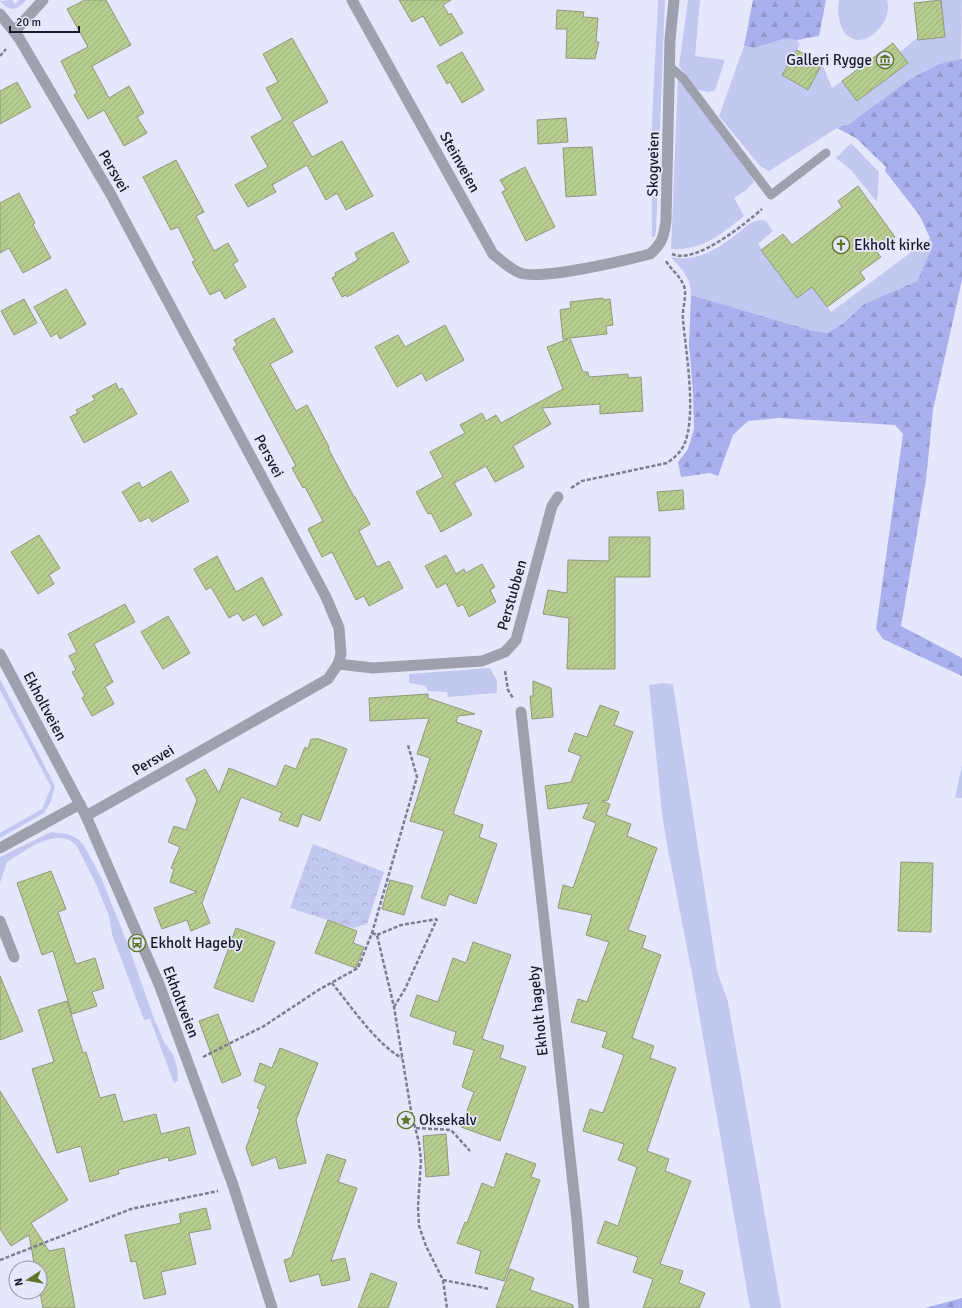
<svg xmlns="http://www.w3.org/2000/svg" width="962" height="1308" viewBox="0 0 962 1308" font-family="Signika,sans-serif">
	<defs>
		<pattern id="forest-firs" width="22" height="20" patternUnits="userSpaceOnUse"><rect width="22" height="20" fill="#aab0ed"/><path d="M5 1l3.5 6h-7zM16 11l3.5 6h-7z" fill="#9297cb"/></pattern>
		<pattern id="park-crowns" width="20" height="18" patternUnits="userSpaceOnUse"><rect width="20" height="18" fill="#c3c8f0"/><path d="M2 6a3 3 0 1 1 6 0M12 15a3 3 0 1 1 6 0" fill="none" stroke="#a7abce"/></pattern>
		<pattern id="building-hatch" width="6" height="6" patternUnits="userSpaceOnUse"><rect width="6" height="6" fill="#b6cd8f"/><path d="M-1 1l2-2M0 6l6-6M5 7l2-2" fill="none" stroke="#9caf7b"/></pattern>
	</defs>
	<rect width="100%" height="100%" fill="#e5e8fd"/>
	<!-- grass -->
	<g fill="#c3c8f0">
		<path d="M12 0 15 4 19 0H26C17 10 10 13 0 1Z"/>
		<polygon points="658,0 665,0 656,230 655,236 652,238 651,141"/>
		<polygon points="688,0 700,0 695,56 725,60 715,90 709,92 698,90 679,66"/>
		<path d="M839 0H887C892 16 877 39 859 40 840 40 836 14 839 0Z"/>
		<polygon points="941,0 962,0 961,61 939,64 910,79 849,124 837,128 769,171 760,166 719,116 744,46 753,48 784,39 797,40 800,45 782,75 807,90 822,64 832,88 842,81 857,101 908,63 900,52 918,37 918,39 945,36"/>
		<path d="M678 78 752 176 754 182 745 191 734 198 744 216C722 234 701 251 671 249Z"/>
		<polygon points="851,143 879,172 877,202 851,170 836,158"/>
		<path d="M762 220 766 221 773 231 758 244 797 298 812 287 831 312 930 238 933 245 917 281 864 304 845 322 828 333 810 330 691 295C691 277 682 270 671 257 697 263 719 248 738 233 746 226 751 221 762 220Z"/>
		<polygon points="490,668 497,681 497,693 448,697 447,692 428,691 426,686 409,683 409,674"/>
		<polygon points="0,679 55,786 51,801 44,813 0,838 0,833 42,809 51,787 0,690"/>
		<polygon points="663,683 673,684 717,971 728,1002 781,1308 750,1308 693,979 668,850 662,814 649,685"/>
		<polygon points="962,765 962,798 955,798"/>
		<path d="M51 832 67 834 78 839 83 844 101 877 130 950 153 1016 165 1044 173 1054 177 1067 178 1081 174 1083 150 1019 144 1020 112 934 109 916 95 882 76 845C55 826 26 851 7 862L0 883V857Z"/>
	</g>
	<!-- forest -->
	<g fill="url(#forest-firs)">
		<polygon points="753,0 826,0 819,36 797,40 784,39 753,48 744,46"/>
		<polygon points="962,59 962,280 933,410 926,480 901,626 962,658 962,676 883,639 876,629 903,434 895,425 779,418 748,421 733,435 718,476 710,473 681,477 678,462 688,449 694,429 693,393 689,345 691,295 810,330 828,333 845,322 864,304 917,281 933,245 920,216 885,171 886,167 856,138 837,128 849,124 910,79 939,64"/>
		<polygon points="962,1298 962,1308 925,1308"/>
	</g>
	<!-- park -->
	<polygon fill="url(#park-crowns)" points="313,844 384,872 367,924 353,928 290,908"/>
	<!-- building -->
	<g fill="url(#building-hatch)" stroke="#8d997a">
		<polygon points="85,0 106,0 131,45 92,66 109,98 129,86 144,113 137,117 147,133 124,146 104,110 88,119 74,95 77,93 61,61 88,47 67,9"/>
		<polygon points="399,0 451,0 443,5 449,15 451,13 463,33 440,46 423,16 412,22"/>
		<polygon points="941,0 945,37 918,40 914,3"/>
		<polygon points="557,10 584,12 583,17 598,18 596,42 599,42 595,59 566,58 567,29 556,29"/>
		<polygon points="292,38 328,102 292,122 312,157 342,141 373,196 346,210 337,193 326,200 307,165 272,185 276,192 248,207 235,185 268,167 251,137 283,119 266,88 278,82 263,54"/>
		<polygon points="893,43 908,63 857,101 842,81"/>
		<polygon points="797,50 822,64 808,90 782,75"/>
		<polygon points="462,52 484,90 462,103 450,82 447,84 437,66"/>
		<polygon points="17,82 31,107 0,124 0,91"/>
		<polygon points="566,118 568,142 538,144 537,120"/>
		<polygon points="592,147 596,195 566,197 563,148"/>
		<polygon points="176,160 204,212 196,216 214,251 228,243 238,261 233,264 246,287 225,299 220,290 210,295 192,262 195,261 178,227 171,230 143,177"/>
		<polygon points="525,167 555,227 526,241 502,192 506,190 500,180"/>
		<polygon points="858,186 895,237 876,251 881,257 860,272 865,279 827,307 812,287 797,298 761,250 783,234 792,245 842,207 838,201"/>
		<polygon points="19,193 35,223 33,225 51,258 23,273 9,248 0,253 0,203"/>
		<polygon points="393,232 409,262 347,297 346,295 342,297 332,278 336,276 335,273 358,260 355,253"/>
		<polygon points="66,289 86,324 60,339 57,333 51,337 34,307"/>
		<polygon points="603,298 603,300 610,299 613,325 606,326 607,334 570,338 583,372 588,372 589,377 628,374 628,378 641,377 643,411 600,414 600,404 542,408 551,424 513,446 524,467 495,482 486,466 454,483 472,515 441,532 431,513 428,514 416,492 443,477 430,452 465,433 460,425 482,413 486,421 496,415 501,423 563,389 547,347 568,339 563,339 560,310 571,308 570,302"/>
		<polygon points="24,299 37,323 14,335 1,311"/>
		<polygon points="274,318 293,352 270,364 296,411 307,405 329,447 328,448 354,497 355,497 370,524 359,531 377,567 389,561 403,588 369,606 364,596 356,600 332,552 322,557 308,529 323,521 305,487 303,488 292,468 296,466 233,348 237,345 234,340"/>
		<polygon points="445,325 464,360 426,381 422,373 397,387 375,347 398,335 405,347"/>
		<polygon points="116,383 119,390 122,388 137,414 84,443 70,417 78,413 76,410 95,400 92,396"/>
		<polygon points="171,471 189,501 152,522 149,517 140,522 122,492 139,482 142,488"/>
		<polygon points="683,490 684,509 659,511 657,492"/>
		<polygon points="39,535 60,568 49,575 54,584 38,594 11,552"/>
		<polygon points="609,537 650,537 650,577 615,577 615,669 567,669 569,618 543,614 548,590 567,593 568,560 609,561"/>
		<polygon points="446,555 456,574 464,569 466,573 482,564 495,587 490,590 496,602 469,617 463,604 458,607 446,583 437,588 425,566"/>
		<polygon points="217,556 236,592 262,577 282,615 263,626 256,614 243,621 238,613 229,618 211,587 206,590 194,569"/>
		<polygon points="125,604 135,622 94,644 113,682 105,687 114,704 92,716 82,698 85,696 72,672 76,670 69,656 77,652 68,634"/>
		<polygon points="168,616 190,653 163,669 141,632"/>
		<polygon points="533,681 551,688 553,717 532,719 530,696 533,696"/>
		<polygon points="428,694 428,698 475,714 458,716 456,722 482,731 453,814 483,825 479,837 497,844 476,904 449,894 445,906 421,898 444,831 410,821 430,758 417,754 429,718 370,721 369,698"/>
		<polygon points="600,705 619,712 614,725 633,732 608,800 602,801 610,804 606,815 631,824 627,836 657,848 628,930 646,936 642,948 661,955 632,1038 654,1046 650,1058 676,1068 647,1151 669,1159 665,1171 691,1181 660,1264 683,1271 679,1283 705,1293 699,1308 643,1308 653,1279 633,1272 638,1257 597,1243 605,1221 618,1226 637,1167 618,1160 624,1144 583,1131 590,1109 603,1113 624,1055 602,1047 607,1032 571,1022 578,999 587,1002 609,942 586,935 592,915 558,908 563,885 573,888 596,823 583,818 589,803 548,809 545,786 571,782 581,756 568,751 575,733 587,737"/>
		<polygon points="311,739 319,739 347,749 320,821 302,814 298,827 279,820 282,813 241,797 202,903 210,923 191,931 187,920 162,929 154,908 197,892 170,882 174,869 171,868 180,847 168,842 174,826 186,830 197,800 186,779 205,769 219,793 229,768 276,787 285,765 296,769 305,747 308,749"/>
		<polygon points="901,862 933,863 931,932 898,931"/>
		<polygon points="51,871 66,909 58,912 76,964 95,958 104,988 92,992 97,1006 72,1014 53,951 42,955 17,883"/>
		<polygon points="390,880 413,886 404,915 382,909"/>
		<polygon points="328,920 357,931 353,943 364,947 356,968 315,953"/>
		<polygon points="236,928 275,942 253,1002 214,988"/>
		<polygon points="473,942 511,955 482,1039 504,1046 500,1058 526,1067 500,1141 461,1127 474,1092 462,1087 474,1050 453,1044 456,1032 410,1016 417,995 438,1002 453,958 466,963"/>
		<polygon points="0,976 23,1031 0,1040"/>
		<polygon points="67,1001 83,1053 86,1052 100,1098 115,1094 123,1122 156,1114 161,1134 189,1127 196,1154 169,1161 168,1157 118,1170 119,1174 90,1182 81,1146 57,1153 32,1069 54,1062 38,1010"/>
		<polygon points="218,1014 241,1075 222,1083 199,1021"/>
		<polygon points="280,1048 318,1063 296,1120 306,1163 279,1169 276,1157 252,1166 246,1148 260,1109 257,1108 266,1086 254,1081 260,1063 272,1068"/>
		<polygon points="0,1091 68,1200 31,1223 49,1251 64,1248 75,1308 43,1308 40,1292 40,1268 35,1268 29,1235 11,1246 0,1229"/>
		<polygon points="446,1134 449,1175 426,1177 423,1136"/>
		<polygon points="506,1153 536,1164 531,1177 540,1180 504,1281 475,1273 481,1251 457,1243 465,1222 467,1223 482,1183 494,1188"/>
		<polygon points="327,1154 346,1160 338,1182 357,1188 331,1261 345,1258 350,1280 322,1286 319,1274 290,1282 284,1260 291,1258"/>
		<polygon points="206,1208 211,1229 189,1233 196,1264 161,1272 166,1294 144,1299 136,1261 131,1262 125,1235 181,1223 179,1214"/>
		<polygon points="510,1269 534,1278 530,1290 573,1305 573,1308 496,1308"/>
		<polygon points="371,1273 397,1283 388,1308 358,1308"/>
	</g>
	<g fill="none" stroke-linecap="round" stroke-linejoin="round">
		<!-- path -->
		<g stroke="#7c7e8e" stroke-width="2.5" stroke-dasharray="4 2" stroke-linecap="butt">
			<polyline points="0,56 6,49"/>
			<path d="M672 254C695 265 745 224 762 209"/>
			<path d="M571 488 582 481 667 463C674 458 680 453 684 445 697 416 686 353 683 320 682 310 686 299 685 290 683 278 672 271 666 261"/>
			<polyline points="505,671 508,690 513,698"/>
			<polyline points="372,933 377,935 394,1007 411,1111 419,1143 421,1160 418,1206 419,1226 426,1246 443,1280 447,1308"/>
			<polyline points="377,935 401,925 437,919"/>
			<path d="M332 983C350 1005 377 1045 402 1058"/>
			<polyline points="394,1007 405,989 437,919"/>
			<polyline points="203,1057 264,1026 320,989 358,968 372,933 417,777 408,745"/>
			<polyline points="416,1128 451,1130 470,1151"/>
			<polyline points="0,1260 131,1209 218,1191"/>
			<polyline points="443,1280 490,1289"/>
		</g>
		<!-- service -->
		<polyline stroke="#9ea0ae" stroke-width="9" points="670,67 683,78 771,195 826,153"/>
		<!-- minor -->
		<g stroke="#9ea0ae" stroke-width="11">
			<path d="M352 0 493 254C501 260 509 268 518 272 536 282 627 260 650 254 662 244 664 236 666 221L670 39 674 0"/>
			<polyline points="0,14 19,38 110,193 326,597 339,628 341,654 338,664 328,679 86,816"/>
			<polyline points="14,32 43,0"/>
			<polyline points="338,664 373,668 482,661 505,652 516,640 552,506 558,497"/>
			<polyline points="521,712 577,1220 584,1308"/>
			<polyline points="0,848 80,804"/>
			<polyline points="0,921 14,957"/>
		</g>
		<!-- tertiary -->
		<polyline stroke="#9ea0ae" stroke-width="11" points="0,654 86,816 159,984 233,1185 272,1308"/>
	</g>
	<!-- icons -->
	<defs>
		<symbol id="museum-ring" viewBox="-11 -11 22 22"><circle r="9.5" fill="#e5e8fd" stroke="#5d7628" stroke-width="1.5"/><path d="M0-6L6-3V-2H-6V-3ZM-5-1h2V3h-2ZM-1-1h2V3h-2ZM3-1h2V3H3ZM-6 4H6V6H-6Z" fill="#5d7628"/></symbol>
		<symbol id="church-ring" viewBox="-11 -11 22 22"><circle r="9.5" fill="#e5e8fd" stroke="#5d7628" stroke-width="1.5"/><path d="M-1.2-6h2.4v3.5h3.3v2.4h-3.3V6h-2.4V-.1h-3.3v-2.4h3.3Z" fill="#5d7628"/></symbol>
		<symbol id="bus-ring" viewBox="-11 -11 22 22"><circle r="9.5" fill="#e5e8fd" stroke="#5d7628" stroke-width="1.5"/><path d="M-5-6H5V4H4V6H2V4H-2V6H-4V4H-5ZM-3.5-4V0h7V-4ZM-3.5 1.2v1.5H-2V1.2ZM2 1.2v1.5H3.5V1.2Z" fill="#5d7628"/></symbol>
		<symbol id="sight-ring" viewBox="-11 -11 22 22"><circle r="9.5" fill="#e5e8fd" stroke="#5d7628" stroke-width="1.5"/><path d="M0-6L1.8-2.2L6-1.7L2.9 1.2L3.7 5.4L0 3.3L-3.7 5.4L-2.9 1.2L-6-1.7L-1.8-2.2Z" fill="#5d7628"/></symbol>
	</defs>
	<g fill-rule="evenodd">
		<use href="#museum-ring" x="875" y="50" width="20" height="20"/>
		<use href="#church-ring" x="831" y="235" width="20" height="20"/>
		<use href="#bus-ring" x="127" y="933" width="20" height="20"/>
		<use href="#sight-ring" x="396" y="1110" width="20" height="20"/>
	</g>
	<g text-anchor="middle" dominant-baseline="central" stroke-width="3.5" stroke-linejoin="round" paint-order="stroke">
		<!-- poi labels -->
		<g font-size="15" fill="#191a26" stroke="#e5e8fd" text-anchor="start">
			<text x="872" y="60" text-anchor="end">Galleri Rygge</text>
			<text x="854" y="245">Ekholt kirke</text>
			<text x="150" y="943">Ekholt Hageby</text>
			<text x="419" y="1120">Oksekalv</text>
		</g>
		<!-- street labels -->
		<g font-size="15" fill="#191a26" stroke="#e5e8fd">
			<text transform="translate(460 162) rotate(61)">Steinveien</text>
			<text transform="translate(653 164) rotate(-89)">Skogveien</text>
			<text transform="translate(114 171) rotate(60)">Persvei</text>
			<text transform="translate(269 456) rotate(62)">Persvei</text>
			<text transform="translate(512 595) rotate(-74)">Perstubben</text>
			<text transform="translate(45 706) rotate(62)">Ekholtveien</text>
			<text transform="translate(153 760) rotate(-30)">Persvei</text>
			<text transform="translate(181 1002) rotate(69)">Ekholtveien</text>
			<text transform="translate(538 1011) rotate(-96)">Ekholt hageby</text>
		</g>
	</g>
	<!-- north arrow -->
	<g transform="translate(28 1280) rotate(258)"><circle r="19" fill="#e5e8fd" stroke="#9396a7"/>
	<path d="M0-3L7 15L0 10L-7 15Z" fill="#5d7628"/>
	<text y="-6" font-size="11" font-weight="bold" text-anchor="middle" fill="#191a26">N</text>
	</g>
	<!-- scale -->
	<path d="M10 26v6h69v-6" fill="none" stroke="#191a26" stroke-width="2"/>
	<text x="16" y="26" font-size="12" fill="#191a26" stroke="#e5e8fd" stroke-width="3" paint-order="stroke">20 m</text>
</svg>
